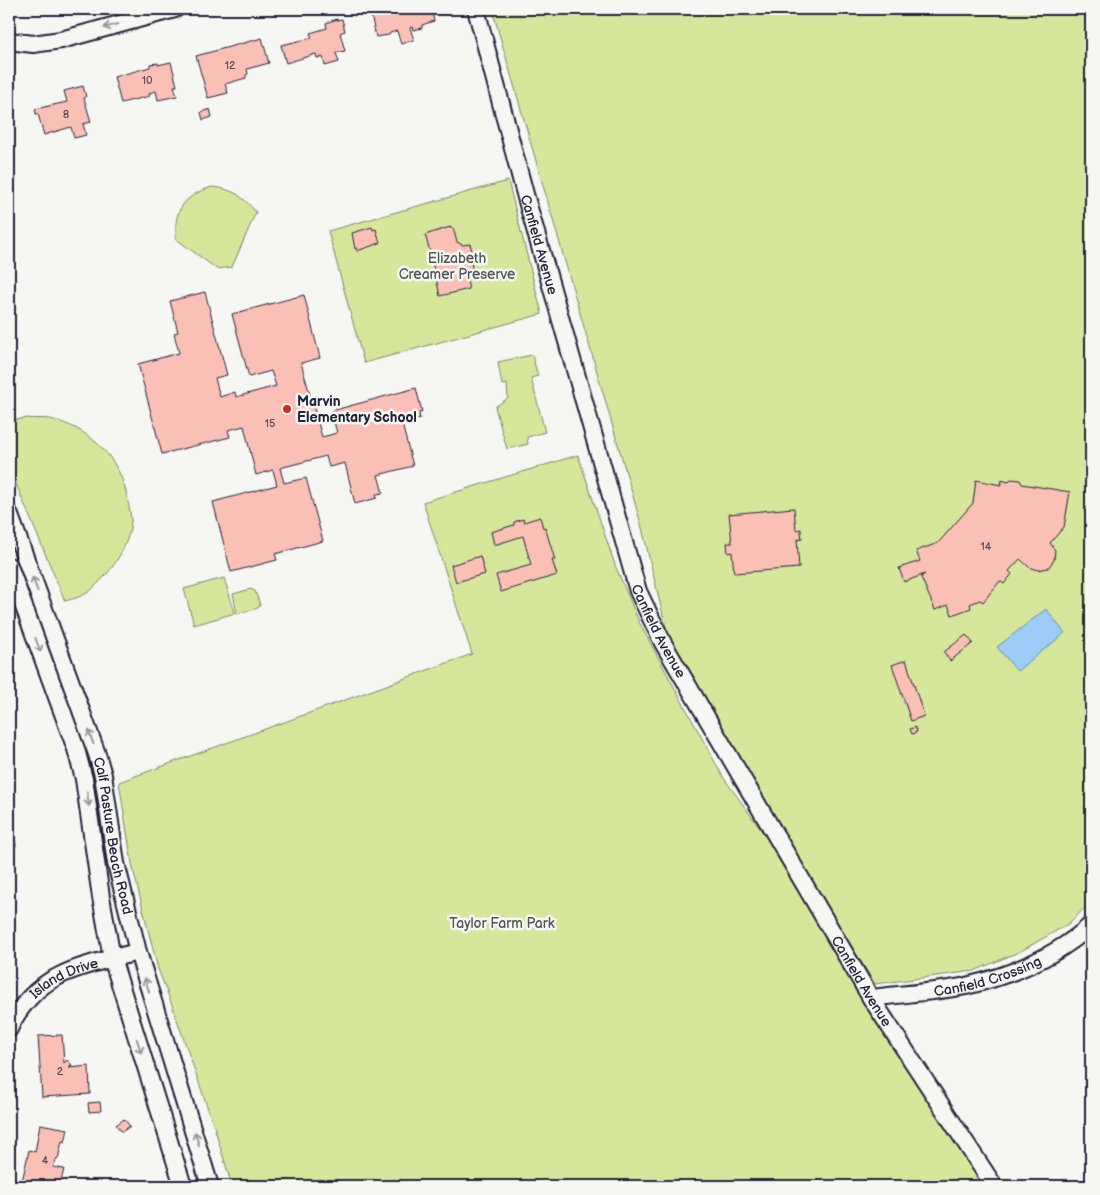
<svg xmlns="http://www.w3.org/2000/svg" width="1100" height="1195" viewBox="0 0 1100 1195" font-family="'Balsamiq Sans',sans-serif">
	<rect width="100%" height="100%" fill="#f6f6f2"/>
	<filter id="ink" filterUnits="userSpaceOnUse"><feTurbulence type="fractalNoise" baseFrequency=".02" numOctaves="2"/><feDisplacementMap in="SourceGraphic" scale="10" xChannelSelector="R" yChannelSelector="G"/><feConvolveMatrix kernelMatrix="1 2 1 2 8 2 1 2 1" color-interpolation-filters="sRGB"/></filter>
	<g filter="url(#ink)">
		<!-- green -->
		<g fill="#d6e79b" stroke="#7c846b">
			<polygon points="492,9 1091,9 1091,902 1068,924 1021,951 974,971 875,984 734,758 669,640 641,524"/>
			<polygon points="508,181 542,314 364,363 328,231"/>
			<path d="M212 187C234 189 242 196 256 212L232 267 217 269 176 239C176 231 175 221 178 214 183 199 198 191 212 187Z"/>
			<polygon points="532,355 538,376 531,378 545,432 527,437 528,444 507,449 495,407 508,398 507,384 502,385 498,362"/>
			<path d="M27 418C34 419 43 418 50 419 91 428 122 460 128 502 129 508 131 515 131 521 130 540 118 561 106 575 90 592 88 595 65 601L9 467V421Z"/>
			<polygon points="578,455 615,565 640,624 723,777 803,888 985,1186 232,1186 214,1126 172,1005 158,969 133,869 119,782 472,654 423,502"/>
			<polygon points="224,578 235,613 194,625 184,589"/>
			<polygon points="251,589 255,591 260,605 258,608 237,614 233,594"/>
		</g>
		<!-- water -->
		<polygon fill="#9cccf8" stroke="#6b88ac" points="1046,609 1065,633 1017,671 997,647"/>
		<!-- building -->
		<g fill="#fbc0b5" stroke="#22223b">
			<polygon points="393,9 431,9 434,21 422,25 422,28 413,30 412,27 410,28 414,40 401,44 397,31 390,33 389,35 376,37 371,15"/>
			<polygon points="337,19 337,20 342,19 345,31 340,33 345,51 336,53 339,62 325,66 323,57 317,58 316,54 286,63 281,45 312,38 310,33 327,28 326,23"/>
			<polygon points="262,38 269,63 247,69 248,74 246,75 246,78 225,84 228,93 208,98 196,56"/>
			<polygon points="171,62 177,86 174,86 177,96 158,100 156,91 149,93 150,96 121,103 114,77 150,67 150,64 158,63 158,65"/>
			<polygon points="83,86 86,97 84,98 91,122 83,124 86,135 74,138 71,127 44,135 38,114 36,114 35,109 67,102 64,91"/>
			<polygon points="210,109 212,117 203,120 201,112"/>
			<polygon points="372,227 373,230 376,229 380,243 357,251 357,248 355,249 352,233"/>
			<polygon points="450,227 450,228 453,228 457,242 463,245 470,244 474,258 470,258 473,271 465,274 469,289 440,296 432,261 436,259 433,251 430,251 425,235"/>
			<polygon points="205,292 227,375 215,378 220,397 235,392 236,397 276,386 271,371 249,377 232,314 304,295 320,358 301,363 322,437 337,433 331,411 416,388 422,412 419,413 420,419 402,424 413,466 378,475 383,493 376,494 377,498 355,504 345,463 329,467 326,456 280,468 284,483 306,478 323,541 275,554 277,560 231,572 213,502 277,485 273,470 256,475 244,426 228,430 230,437 162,454 138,364 179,353 174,333 178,332 170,301"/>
			<polygon points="1011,479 1020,480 1022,484 1070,492 1064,527 1050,543 1055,550 1054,560 1048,568 1038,570 1029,567 1020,559 1009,571 1012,574 1004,584 1000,581 983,602 980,600 970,604 971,608 952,615 948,605 935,610 921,577 925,574 904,582 899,568 920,561 916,551 938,543 973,503 976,480 1001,485 1002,480 1008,482"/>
			<polygon points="794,508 796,530 801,529 801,532 802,539 797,540 799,568 734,573 732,552 728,553 727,543 732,543 729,514"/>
			<polygon points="540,517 543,528 545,527 555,560 552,560 557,575 501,592 496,575 531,565 523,536 494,545 491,532 514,525 514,522 523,519 524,522"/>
			<polygon points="480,556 485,574 456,582 451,565"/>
			<polygon points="966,635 973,643 950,661 944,652"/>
			<polygon points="906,660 924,716 911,721 892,665"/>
			<polygon points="915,727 917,732 912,734 910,729"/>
			<polygon points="13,826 16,846 9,848 9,827"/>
			<polygon points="62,1035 64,1063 67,1060 72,1065 69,1068 89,1066 90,1094 42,1097 38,1036"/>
			<polygon points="100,1102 101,1111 89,1112 88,1103"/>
			<polygon points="124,1119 130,1126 122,1132 116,1125"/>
			<polygon points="40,1124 68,1129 65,1142 62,1141 58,1159 57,1158 53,1167 64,1169 60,1185 49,1183 49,1186 21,1186 29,1150 35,1152"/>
		</g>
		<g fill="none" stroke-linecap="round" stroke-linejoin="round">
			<defs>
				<g id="minor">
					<path id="s1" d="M476 9 525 194 638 591 663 643 871 998 994 1186"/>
					<polyline points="9,41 33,44 61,40 175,9"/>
					<path id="s2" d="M9 513 97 754 103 775 116 863 138 952 210 1186"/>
					<polyline points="9,566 76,749 84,779 101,897 112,958 183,1186"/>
					<path id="s3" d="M871 998C902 994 936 992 966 986 1012 975 1056 957 1091 925"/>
					<path id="s4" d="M9 1029C18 1008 37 986 59 976 80 965 114 958 138 952"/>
				</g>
			</defs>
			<!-- minor casing -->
			<use href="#minor" stroke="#22223b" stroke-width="20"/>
			<!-- minor -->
			<use href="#minor" stroke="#f6f6f2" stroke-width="16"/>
		</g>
		<!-- one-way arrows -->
		<defs><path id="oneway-shaft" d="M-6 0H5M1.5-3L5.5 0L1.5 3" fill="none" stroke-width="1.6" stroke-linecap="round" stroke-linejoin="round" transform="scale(1.25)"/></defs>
		<g stroke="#9797a0">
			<use href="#oneway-shaft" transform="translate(111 26) rotate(165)"/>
			<use href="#oneway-shaft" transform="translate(35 584) rotate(-110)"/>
			<use href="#oneway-shaft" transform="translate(38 645) rotate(69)"/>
			<use href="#oneway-shaft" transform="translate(91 737) rotate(-109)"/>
			<use href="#oneway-shaft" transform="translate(88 799) rotate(82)"/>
			<use href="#oneway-shaft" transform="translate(147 985) rotate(-107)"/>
			<use href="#oneway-shaft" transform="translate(139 1046) rotate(73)"/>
			<use href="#oneway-shaft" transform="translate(197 1139) rotate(-107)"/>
		</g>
	</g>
	<!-- markers -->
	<circle fill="#c8321e" stroke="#f6f6f2" stroke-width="2" cx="287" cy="409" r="5"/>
	<g text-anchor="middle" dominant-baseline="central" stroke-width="5" stroke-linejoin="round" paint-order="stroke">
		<!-- number labels -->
		<g font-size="11" fill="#584a5a">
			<text x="230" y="65">12</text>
			<text x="147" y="80">10</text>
			<text x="66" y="114">8</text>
			<text x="270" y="423">15</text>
			<text x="986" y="546">14</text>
			<text x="60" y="1071">2</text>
			<text x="45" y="1160">4</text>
		</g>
		<!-- street labels -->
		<g font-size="14" fill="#22223b" stroke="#f6f6f2">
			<text stroke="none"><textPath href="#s1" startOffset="244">Canfield Avenue</textPath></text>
			<text stroke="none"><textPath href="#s1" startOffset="649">Canfield Avenue</textPath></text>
			<text stroke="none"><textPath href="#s2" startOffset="340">Calf Pasture Beach Road</textPath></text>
			<text stroke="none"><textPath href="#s3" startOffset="119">Canfield Crossing</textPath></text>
			<text stroke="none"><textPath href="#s4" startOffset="78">Island Drive</textPath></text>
			<text stroke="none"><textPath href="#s1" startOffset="1054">Canfield Avenue</textPath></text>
		</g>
		<!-- park labels -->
		<g font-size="14" fill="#4f5353" stroke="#f6f6f2">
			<text x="457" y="258">Elizabeth<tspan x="457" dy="16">Creamer Preserve</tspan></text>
			<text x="502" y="923">Taylor Farm Park</text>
		</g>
		<!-- poi labels -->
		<g font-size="14" font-weight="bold" fill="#22223b" stroke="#f6f6f2" text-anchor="start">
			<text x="297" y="401">Marvin<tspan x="297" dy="16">Elementary School</tspan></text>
		</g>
	</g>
	<!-- margin -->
	<rect width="1100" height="1195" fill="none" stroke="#f6f6f2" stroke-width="30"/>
	<rect x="15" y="15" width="1070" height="1165" fill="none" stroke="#22223b" stroke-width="2" filter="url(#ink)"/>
</svg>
